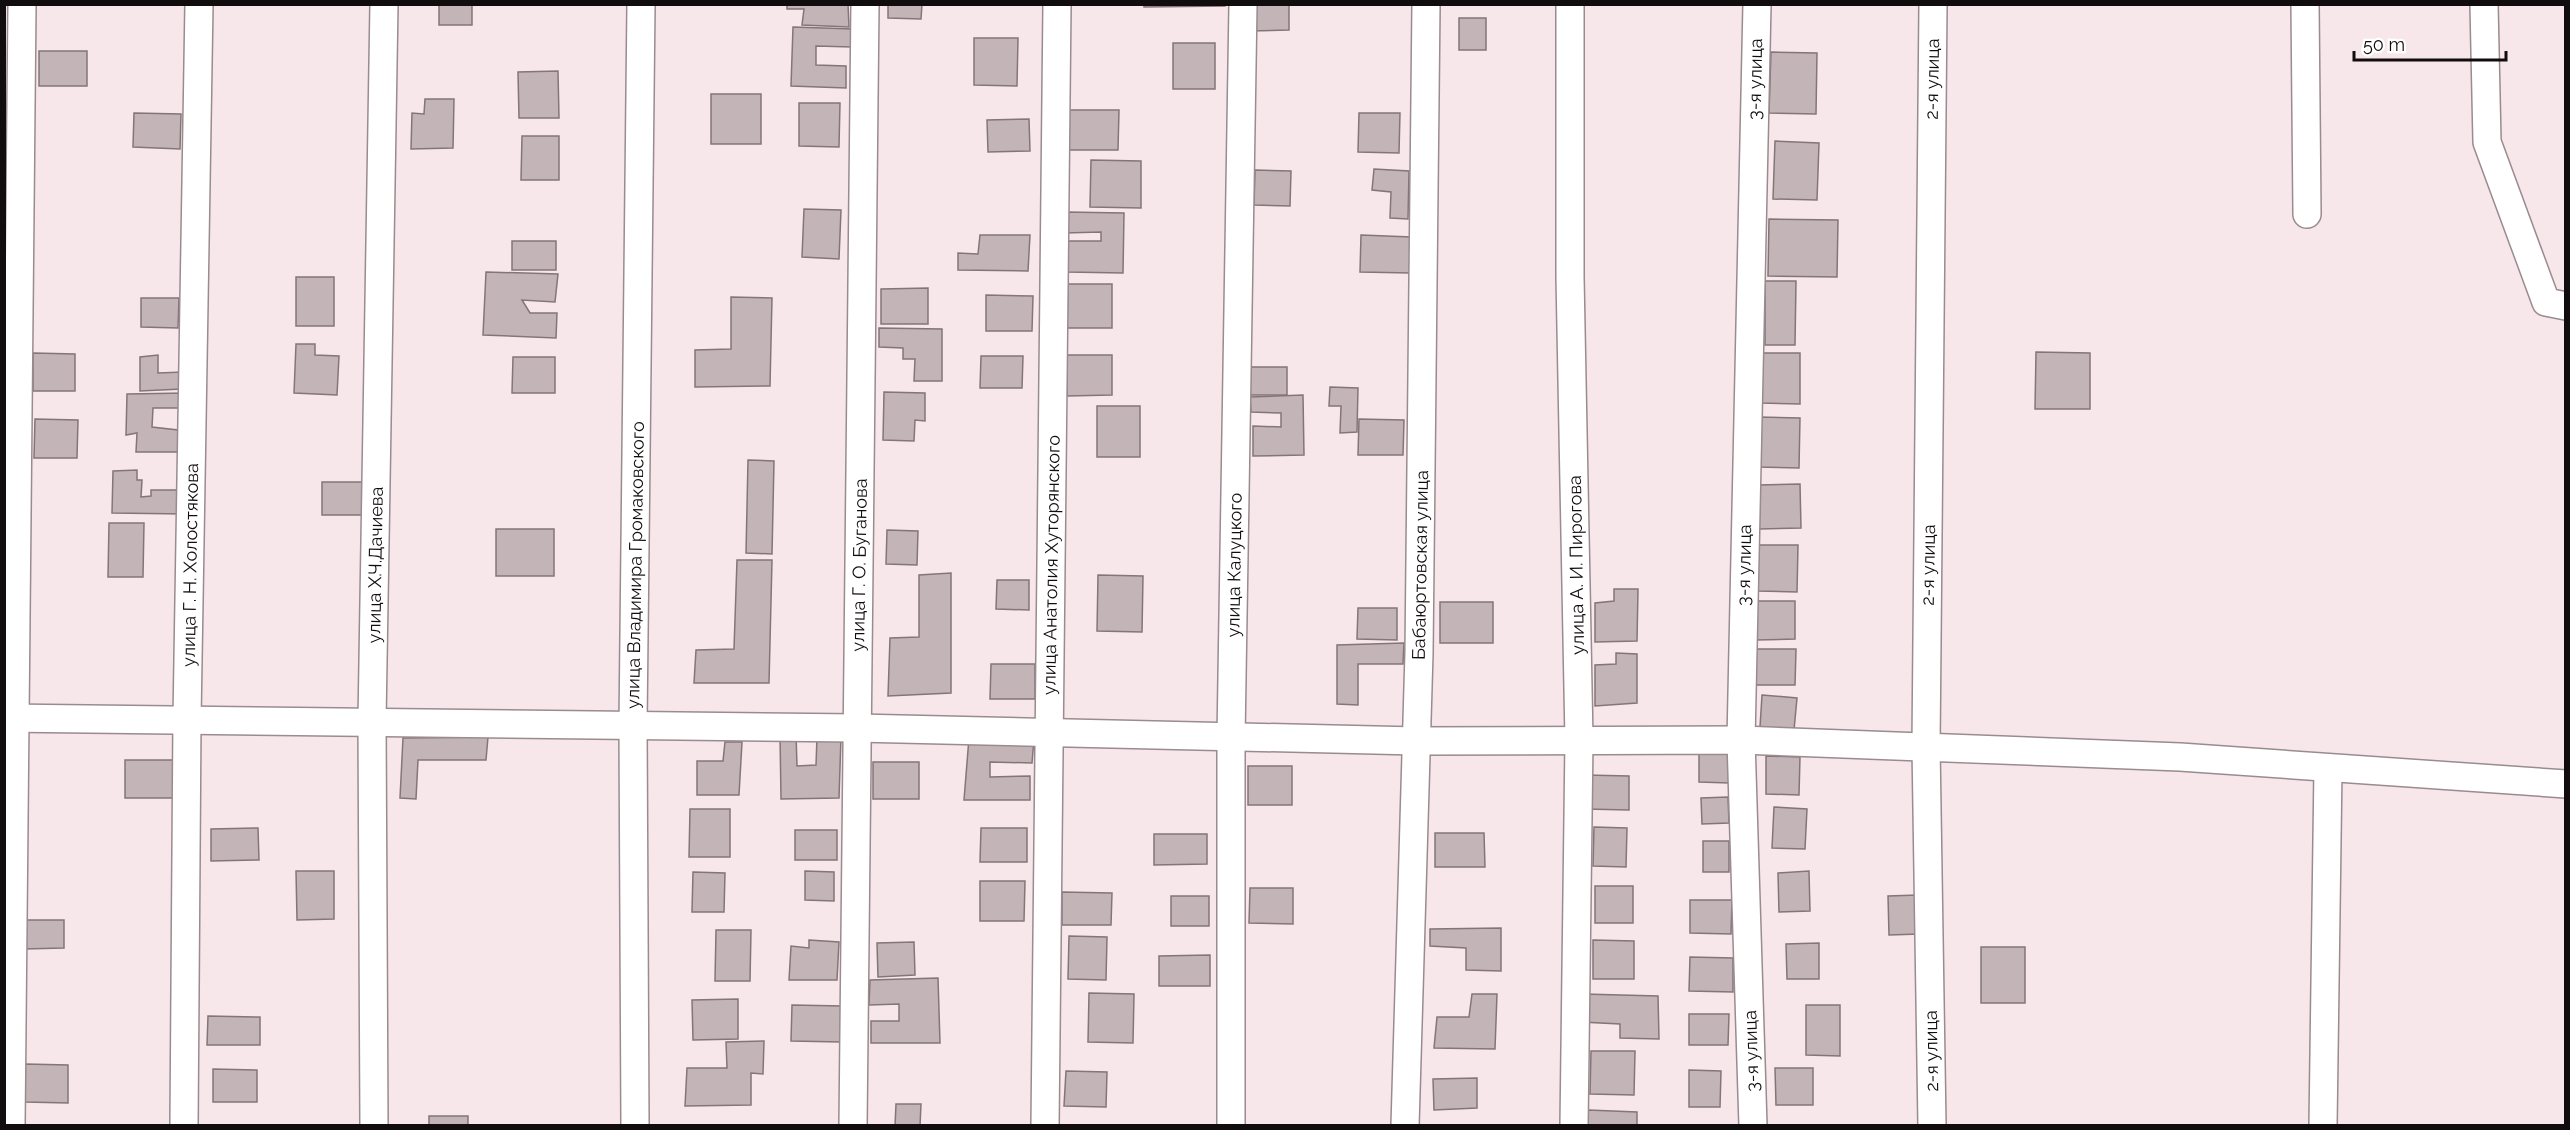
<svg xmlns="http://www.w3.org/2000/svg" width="2570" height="1130" viewBox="0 0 2570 1130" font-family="Raleway,sans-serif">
	<rect width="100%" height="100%" fill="#f7e7ea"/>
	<!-- building -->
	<g fill="#c3b4b8" stroke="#837579" stroke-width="1.5">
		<rect x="439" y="4" width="33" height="21"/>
		<polygon points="787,4 848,4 849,27 802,25 804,9 787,9"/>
		<polygon points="888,4 922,4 921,19 888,18"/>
		<polygon points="1144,4 1225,4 1225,6 1144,7"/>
		<polygon points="1250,4 1289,4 1289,30 1250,31"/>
		<rect x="1459" y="18" width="27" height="32"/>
		<polygon points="793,27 853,29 852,47 816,46 816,65 846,66 846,88 791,86"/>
		<polygon points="974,38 1018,38 1017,86 974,85"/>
		<rect x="1173" y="43" width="42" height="46"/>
		<rect x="39" y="51" width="48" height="35"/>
		<polygon points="1771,52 1817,53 1816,114 1769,113"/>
		<polygon points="558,71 559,118 519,118 518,72"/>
		<rect x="711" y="94" width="50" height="50"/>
		<polygon points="425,99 454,99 453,148 411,149 412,113 424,114"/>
		<polygon points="799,103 840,103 839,147 799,146"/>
		<polygon points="1068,110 1119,110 1118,150 1068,150"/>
		<polygon points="134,113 181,114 180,149 133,147"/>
		<polygon points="1359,113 1400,113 1399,153 1358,152"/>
		<polygon points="1029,119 1030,151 988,152 987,120"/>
		<polygon points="522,136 559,136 559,180 521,180"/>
		<polygon points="1775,141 1819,143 1817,200 1773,199"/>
		<polygon points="1091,160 1141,161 1141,208 1090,207"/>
		<polygon points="1374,169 1409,171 1408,219 1390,218 1391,192 1372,190"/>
		<polygon points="1255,170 1291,171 1290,206 1254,205"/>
		<polygon points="804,209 841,210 839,259 802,257"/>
		<polygon points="1066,212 1124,213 1123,273 1067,272 1068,241 1101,241 1101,232 1065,233"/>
		<polygon points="1769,219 1838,220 1837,277 1768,276"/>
		<polygon points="980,235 1030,235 1028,271 958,270 958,253 978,254"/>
		<polygon points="1361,235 1411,237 1410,273 1360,272"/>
		<rect x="512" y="241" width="44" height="29"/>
		<polygon points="486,272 558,274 555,302 522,300 530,313 557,313 556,338 483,335"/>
		<rect x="296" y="277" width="38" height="49"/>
		<polygon points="1765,281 1796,281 1795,345 1765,345"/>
		<polygon points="1068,284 1112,284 1112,328 1067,328"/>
		<polygon points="928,288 928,324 881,324 881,289"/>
		<polygon points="986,295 1033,296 1032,331 986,331"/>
		<polygon points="731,297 772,298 770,386 695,387 695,350 731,349"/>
		<polygon points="141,298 179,298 178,328 141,327"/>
		<polygon points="879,328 942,329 942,381 914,381 915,359 903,359 903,348 879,347"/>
		<polygon points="296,344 315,344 315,355 339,356 337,395 294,393"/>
		<polygon points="2036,352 2090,353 2090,409 2035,409"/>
		<polygon points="33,353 75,354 75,391 33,391"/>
		<polygon points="1762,353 1800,353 1800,404 1761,403"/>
		<polygon points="158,355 158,373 183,372 182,389 140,391 140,357"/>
		<polygon points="1067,355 1112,355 1112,395 1067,396"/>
		<polygon points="981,356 1023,356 1022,388 980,388"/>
		<polygon points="513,357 555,357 555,393 512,393"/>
		<polygon points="1250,367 1287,367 1287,395 1249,395"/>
		<polygon points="1330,387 1358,388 1357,432 1340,433 1341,406 1329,406"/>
		<polygon points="884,392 925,393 925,421 915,420 914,441 883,440"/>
		<polygon points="186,393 186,408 153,408 152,427 178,430 178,452 136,452 137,433 126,435 127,394"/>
		<polygon points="1303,395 1304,455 1253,456 1253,426 1281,427 1281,413 1251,412 1250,397"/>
		<rect x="1097" y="406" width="43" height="51"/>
		<polygon points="1758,417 1800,418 1799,468 1757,467"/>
		<polygon points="35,419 78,420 77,458 34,458"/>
		<polygon points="1359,419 1404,420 1403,455 1358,455"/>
		<polygon points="748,460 774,461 772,554 746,553"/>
		<polygon points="137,470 137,480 142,480 141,497 151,496 151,490 184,490 185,514 112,513 113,471"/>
		<rect x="322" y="482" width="40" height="33"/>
		<polygon points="1800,484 1801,528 1759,529 1758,485"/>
		<polygon points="109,523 144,523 143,577 108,577"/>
		<rect x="496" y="529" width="58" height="47"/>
		<polygon points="887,530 918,531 917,565 886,564"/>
		<polygon points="1757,545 1798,545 1797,592 1757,591"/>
		<polygon points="737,560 772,560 769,683 694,683 696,650 734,649"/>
		<polygon points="951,573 951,693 888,696 890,638 919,637 919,575"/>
		<polygon points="1098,575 1143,576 1142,632 1097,631"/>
		<polygon points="997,580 1029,580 1029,610 996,609"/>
		<polygon points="1614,589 1638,589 1637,641 1595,642 1595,603 1614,601"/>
		<polygon points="1756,601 1795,601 1795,639 1756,640"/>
		<rect x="1440" y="602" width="53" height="41"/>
		<polygon points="1358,608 1397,608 1397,640 1357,639"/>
		<polygon points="1404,643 1403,664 1358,664 1358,705 1337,704 1337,645"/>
		<polygon points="1755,649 1796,649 1795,685 1755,685"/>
		<polygon points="1616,653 1637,654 1637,703 1595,706 1595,665 1616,664"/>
		<polygon points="991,664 1035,664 1035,699 990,699"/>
		<polygon points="1762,695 1797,698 1794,730 1760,727"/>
		<polygon points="796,734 797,766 816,765 817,737 841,737 839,798 781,799 780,735"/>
		<polygon points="488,737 486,760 418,760 416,799 400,798 403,738"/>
		<polygon points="969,738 1034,739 1032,763 990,762 990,777 1030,776 1030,800 964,800"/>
		<polygon points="725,742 742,742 739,795 697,795 697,761 723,761"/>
		<polygon points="1699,751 1730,751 1729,783 1699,782"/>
		<polygon points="1766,756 1800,757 1799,795 1766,794"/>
		<rect x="125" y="760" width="53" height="38"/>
		<rect x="873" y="762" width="46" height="37"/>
		<rect x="1248" y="766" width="44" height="39"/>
		<polygon points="1585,775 1629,776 1629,810 1585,809"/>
		<polygon points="1728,797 1729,823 1702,824 1701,798"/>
		<polygon points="1774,807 1807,809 1805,849 1772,848"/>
		<polygon points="690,809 730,809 730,857 689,857"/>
		<polygon points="1594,827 1627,828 1626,867 1593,866"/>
		<polygon points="258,828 259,860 211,861 211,829"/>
		<polygon points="981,828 1027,828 1027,862 980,862"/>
		<rect x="795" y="830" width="42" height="30"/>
		<polygon points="1435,833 1484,833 1485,867 1435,867"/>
		<polygon points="1154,834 1207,834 1207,864 1154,865"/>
		<rect x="1703" y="841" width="26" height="31"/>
		<polygon points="296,871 334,871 334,919 297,920"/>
		<polygon points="805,871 834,872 834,901 805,900"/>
		<polygon points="1809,871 1810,911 1779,912 1778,873"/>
		<polygon points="693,872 725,873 724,912 692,912"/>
		<polygon points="980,881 1025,881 1024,921 980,921"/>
		<rect x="1595" y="886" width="38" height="37"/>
		<polygon points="1250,888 1293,888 1293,924 1249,923"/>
		<polygon points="1062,892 1112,893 1111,925 1062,925"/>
		<polygon points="1919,895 1920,934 1889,935 1888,896"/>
		<rect x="1171" y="896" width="38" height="30"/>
		<polygon points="1690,900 1732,900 1731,934 1690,933"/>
		<polygon points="24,920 64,920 64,948 24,949"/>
		<polygon points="1501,928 1501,971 1466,970 1466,948 1430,946 1430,929"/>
		<polygon points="716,930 751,930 750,981 715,981"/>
		<polygon points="1069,936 1107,937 1106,980 1068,979"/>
		<polygon points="809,940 839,942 837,980 789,980 791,946 809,948"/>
		<polygon points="1593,940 1634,941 1634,979 1593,979"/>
		<polygon points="914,942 915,975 878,977 877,943"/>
		<polygon points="1819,943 1819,979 1787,979 1786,944"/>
		<rect x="1981" y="947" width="44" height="56"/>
		<polygon points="1210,955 1210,986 1159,986 1159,956"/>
		<polygon points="1690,957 1733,958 1733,992 1689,991"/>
		<polygon points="938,978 940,1043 871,1043 871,1021 899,1021 899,1004 869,1005 870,980"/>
		<polygon points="1089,993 1134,994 1133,1043 1088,1042"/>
		<polygon points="1472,994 1497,994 1495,1049 1434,1048 1437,1017 1469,1017"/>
		<polygon points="1583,994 1658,996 1659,1039 1620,1038 1620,1024 1581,1022"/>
		<polygon points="738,999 738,1039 693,1040 692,1000"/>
		<polygon points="792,1005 842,1006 841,1042 791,1041"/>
		<polygon points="1806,1005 1840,1005 1840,1056 1806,1055"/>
		<polygon points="1689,1014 1729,1014 1728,1045 1689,1045"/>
		<polygon points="208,1016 260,1017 260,1045 207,1045"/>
		<polygon points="764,1041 763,1074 751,1073 751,1105 685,1106 687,1068 727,1068 726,1042"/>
		<polygon points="1591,1051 1635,1051 1634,1095 1590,1094"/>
		<polygon points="25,1064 68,1065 68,1103 25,1102"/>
		<polygon points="1775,1068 1813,1068 1813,1105 1776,1105"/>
		<polygon points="213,1069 257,1070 257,1102 213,1102"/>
		<polygon points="1689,1070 1721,1071 1720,1107 1689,1107"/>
		<polygon points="1066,1071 1107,1072 1106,1107 1064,1106"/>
		<polygon points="1477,1078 1477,1108 1434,1110 1433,1079"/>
		<polygon points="896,1104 921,1104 920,1126 895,1126"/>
		<polygon points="1588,1110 1637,1112 1637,1126 1588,1126"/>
		<rect x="429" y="1116" width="39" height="10"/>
	</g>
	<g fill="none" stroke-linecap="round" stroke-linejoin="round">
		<defs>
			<g id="minor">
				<polyline points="1570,4 1570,277 1579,740 1574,1126"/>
				<polyline points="2305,4 2307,214"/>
				<polyline points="2484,4 2487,142 2546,302 2566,306"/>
				<polyline points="4,718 857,728 1416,741 1741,740 2180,757 2566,784"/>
				<polyline points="11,1126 22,4"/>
				<polyline points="184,1126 187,719 199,4"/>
				<polyline points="374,1126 372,721 384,4"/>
				<polyline points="635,1126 633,725 641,4"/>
				<polyline points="853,1126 865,4"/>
				<polyline points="1045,1126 1057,4"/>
				<polyline points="1231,1126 1231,738 1243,4"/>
				<polyline points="1405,1126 1419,653 1426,4"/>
				<polyline points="1753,1126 1741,740 1757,4"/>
				<polyline points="1932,1126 1926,746 1933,4"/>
				<polyline points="2323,1126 2328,768"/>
			</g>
		</defs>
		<!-- minor casing -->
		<use href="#minor" stroke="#998b8f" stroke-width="30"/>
		<!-- minor -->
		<use href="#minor" stroke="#fff" stroke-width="27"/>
	</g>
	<g text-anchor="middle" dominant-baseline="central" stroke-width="4.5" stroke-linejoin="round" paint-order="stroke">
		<!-- street labels -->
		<g font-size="18" fill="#110c0d" stroke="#fff">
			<text transform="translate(1755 79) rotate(-89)">3-я улица</text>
			<text transform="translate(1932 79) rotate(-89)">2-я улица</text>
			<text transform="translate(190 565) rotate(-89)">улица Г. Н. Холостякова</text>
			<text transform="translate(375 565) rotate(-89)">улица Х.Ч.Дачиева</text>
			<text transform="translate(635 565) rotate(-89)">улица Владимира Громаковского</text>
			<text transform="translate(859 565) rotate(-89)">улица Г. О. Буганова</text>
			<text transform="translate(1051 565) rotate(-89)">улица Анатолия Хуторянского</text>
			<text transform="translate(1234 565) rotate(-89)">улица Калуцкого</text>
			<text transform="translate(1420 565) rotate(-89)">Бабаюртовская улица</text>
			<text transform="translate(1576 565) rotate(-91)">улица А. И. Пирогова</text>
			<text transform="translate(1744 565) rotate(-89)">3-я улица</text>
			<text transform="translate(1928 565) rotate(-89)">2-я улица</text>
			<text transform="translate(1751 1051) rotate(-92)">3-я улица</text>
			<text transform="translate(1931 1051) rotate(-91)">2-я улица</text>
		</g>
	</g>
	<!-- border -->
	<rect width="2570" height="1130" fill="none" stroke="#110c0d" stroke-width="12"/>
	<!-- scale -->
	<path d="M2354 51v9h152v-9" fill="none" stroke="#110c0d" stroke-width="3"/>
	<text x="2363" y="51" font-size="18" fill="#110c0d" stroke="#ffffff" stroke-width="4.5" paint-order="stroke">50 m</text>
</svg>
